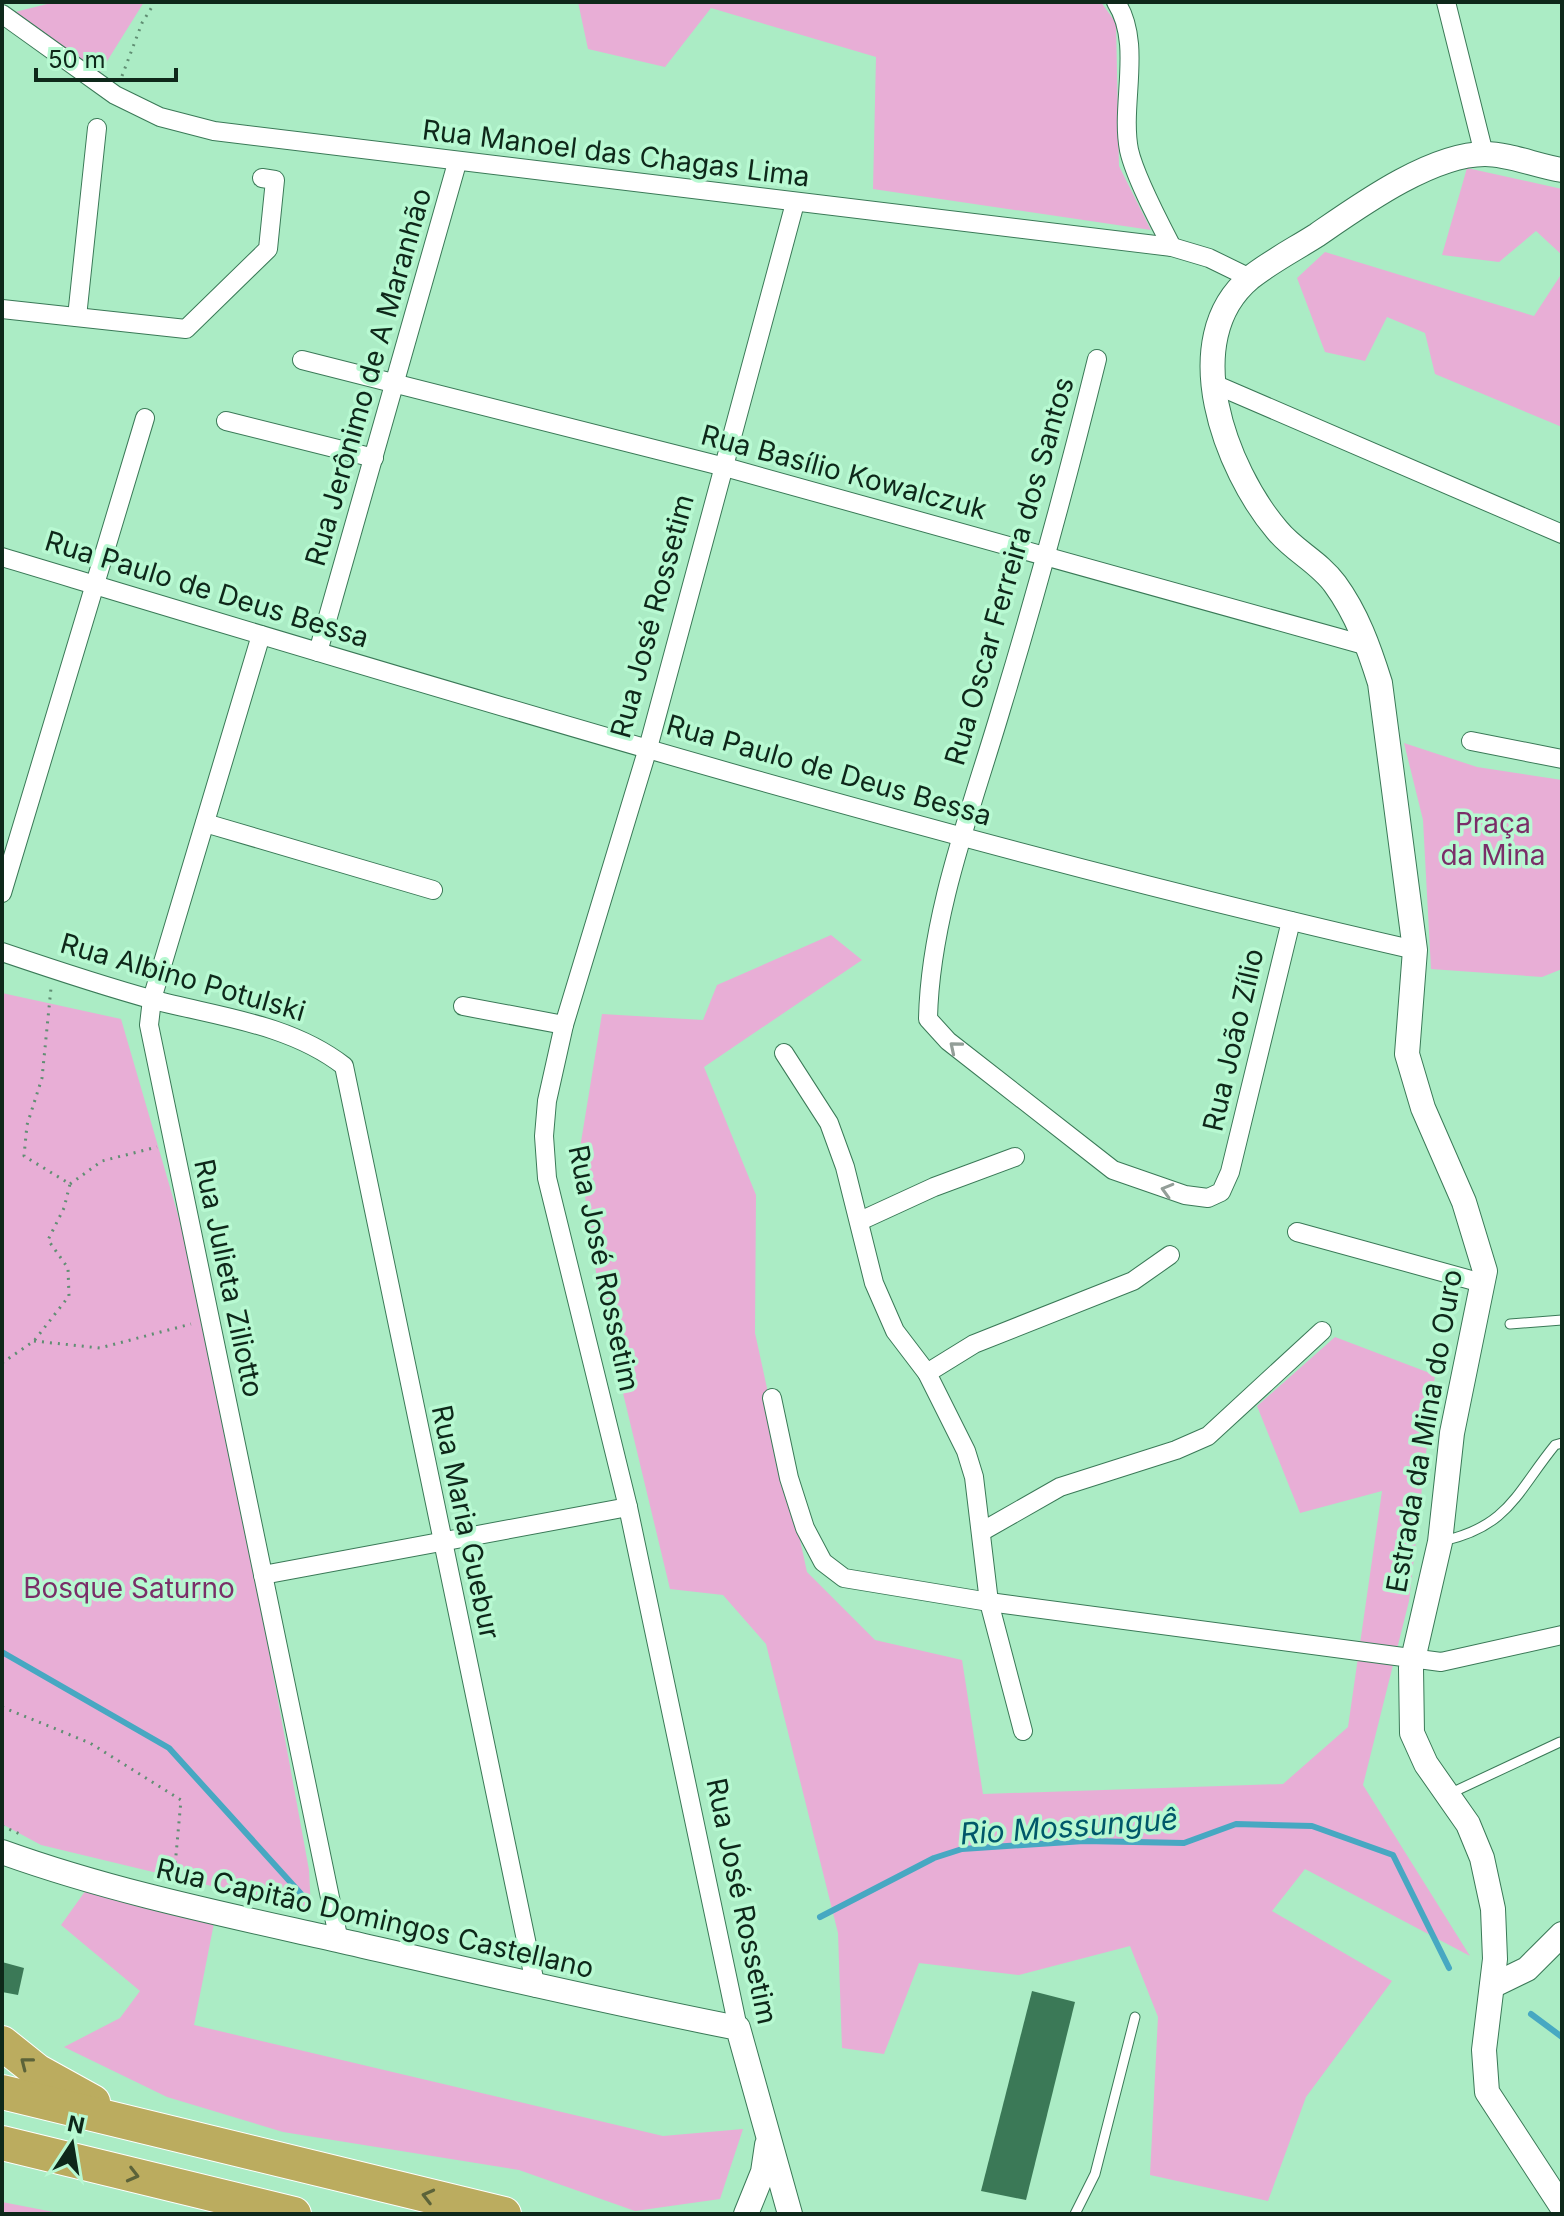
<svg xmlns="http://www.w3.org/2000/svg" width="1564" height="2216" viewBox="0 0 1564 2216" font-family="Inter,sans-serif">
	<rect width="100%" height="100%" fill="#abecc5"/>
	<!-- green -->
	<g fill="#e8aed6">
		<polygon points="55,2 144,2 99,74 15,12"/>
		<polygon points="578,2 1101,2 1116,23 1119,166 1151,230 873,189 876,57 711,8 665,67 588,49"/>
		<polygon points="1467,168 1562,189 1562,255 1536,231 1499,262 1442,255"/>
		<polygon points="1325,252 1534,316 1562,273 1562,427 1435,374 1425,333 1387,317 1365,361 1325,352 1297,278"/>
		<polygon points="1404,743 1477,767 1562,780 1562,969 1542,977 1431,969 1423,820"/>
		<polygon points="831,935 862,960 704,1067 756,1195 755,1333 807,1572 875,1640 962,1660 983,1794 1283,1784 1348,1727 1382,1491 1300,1513 1257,1406 1335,1337 1435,1375 1409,1601 1363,1785 1470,1956 1305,1869 1272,1911 1392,1981 1306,2097 1268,2201 1150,2175 1158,2017 1130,1946 1019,1975 919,1963 884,2054 842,2048 838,1933 766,1644 723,1595 670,1589 599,1293 579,1154 602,1014 703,1020 717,985"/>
		<polygon points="2,993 121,1019 208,1318 309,1870 311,1910 41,1845 2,1824"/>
		<polygon points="86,1890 214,1923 194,2025 663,2136 743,2129 720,2199 635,2211 519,2170 283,2132 167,2097 64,2047 120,2018 140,1991 61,1925"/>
		<polygon points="2,2202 64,2214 2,2214"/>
	</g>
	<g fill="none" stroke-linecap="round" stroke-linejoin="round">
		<!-- stream -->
		<g stroke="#47a8c2" stroke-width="6">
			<polyline points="2,1652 169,1748 303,1896"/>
			<polyline points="820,1917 934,1858 962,1849 1084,1841 1184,1843 1236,1824 1312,1826 1393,1855 1449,1968"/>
			<polyline points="1531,2014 1562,2037"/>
		</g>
	</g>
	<!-- building -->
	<g fill="#3b7957">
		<polygon points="2,1962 24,1968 18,1995 2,1992"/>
		<polygon points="1032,1991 1075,2002 1026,2200 981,2191"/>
	</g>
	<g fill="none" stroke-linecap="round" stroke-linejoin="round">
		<defs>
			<g id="service">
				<polyline points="1510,1324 1562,1320"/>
				<path d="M1443 1541C1509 1526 1516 1493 1555 1445L1562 1443"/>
				<polyline points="1449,1794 1560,1742"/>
				<polyline points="1075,2214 1095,2174 1135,2017"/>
			</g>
			<g id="minor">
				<path d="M1116 2C1143 44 1120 103 1129 150 1135 177 1159 222 1172 247"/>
				<polyline points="1446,2 1484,154"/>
				<polyline points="2,14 115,95 160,117 214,131 1172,247 1209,258 1250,278"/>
				<polyline points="2,309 186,329 268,249 275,180 262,178"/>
				<polyline points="77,317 97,128"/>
				<path d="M1097 359C1068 476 1037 591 1002 706 973 805 930 915 928 1019L948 1041 1113 1170 1185 1195 1208 1198 1221 1192 1230 1172 1291 921"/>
				<polyline points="302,360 725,467 1368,646"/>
				<polyline points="1214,384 1562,534"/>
				<polyline points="226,421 374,458"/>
				<path d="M2 557C470 698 938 841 1415 950"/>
				<polyline points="261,635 152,999 149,1025 339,1941"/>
				<polyline points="318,652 457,163"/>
				<polyline points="1471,741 1562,759"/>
				<polyline points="205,823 433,890"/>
				<polyline points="2,893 145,418"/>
				<path d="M2 952C52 969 103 986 154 1000 219 1017 290 1024 344 1066L536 1988"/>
				<polyline points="463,1006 564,1025"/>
				<polyline points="784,1053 829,1123 845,1167 874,1283 895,1331 927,1373 966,1451 974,1477 989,1602 1023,1731"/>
				<polyline points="860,1221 934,1187 1015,1157"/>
				<polyline points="1297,1232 1482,1283"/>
				<polyline points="927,1373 974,1344 1133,1281 1170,1255"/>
				<polyline points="772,1398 789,1478 805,1528 823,1562 844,1578 989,1602 1441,1662 1562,1635"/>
				<polyline points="981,1532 1060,1487 1176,1450 1208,1436 1322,1331"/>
				<polyline points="263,1575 628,1507"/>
				<polyline points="738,2028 628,1507 547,1178 544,1136 547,1101 564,1025 648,748 795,203"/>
			</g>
			<g id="tertiary">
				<path d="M1562 170C1537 166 1509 154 1485 154 1431 154 1359 206 1317 235 1295 249 1270 262 1250 278 1176 340 1226 470 1277 530 1294 551 1319 562 1335 584 1357 614 1369 648 1380 683L1415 950 1407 1054 1423 1108 1464 1202 1485 1271 1452 1433 1440 1542 1411 1668 1412 1733 1426 1764 1468 1824 1482 1858 1493 1909 1495 1959 1484 2050 1487 2092 1562 2207"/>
				<path d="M2 1852C113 1892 227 1915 342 1941 474 1971 605 2002 738 2028L790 2214"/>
				<polyline points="1492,1986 1527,1969 1562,1934"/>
				<polyline points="746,2214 763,2172 767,2145"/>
			</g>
			<g id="motorway">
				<polyline points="2,2043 37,2071 93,2102"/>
				<polyline points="2,2092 504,2214"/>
				<polyline points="2,2143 294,2214"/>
			</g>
		</defs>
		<!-- service casing -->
		<use href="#service" stroke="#3a7957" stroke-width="11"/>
		<!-- minor casing -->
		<use href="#minor" stroke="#3a7957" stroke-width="20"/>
		<!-- tertiary casing -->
		<use href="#tertiary" stroke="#3a7957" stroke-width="26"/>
		<!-- motorway casing -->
		<use href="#motorway" stroke="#fff" stroke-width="36"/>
		<!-- path -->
		<g stroke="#608e73" stroke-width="3" stroke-dasharray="2 6" stroke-linecap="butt">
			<polyline points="122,76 142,23 155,2"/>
			<polyline points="70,1184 102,1161 157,1147"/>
			<polyline points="34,1341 100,1348 191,1324"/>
			<polyline points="2,1363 34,1341 69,1296 68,1268 48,1240 64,1208 70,1184 24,1156 27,1125 42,1078 51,988"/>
			<polyline points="2,1707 90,1743 181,1800 175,1866 164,1878"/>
			<polyline points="2,1826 20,1834"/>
		</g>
		<!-- service -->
		<use href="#service" stroke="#fff" stroke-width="9"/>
		<!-- minor -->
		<use href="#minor" stroke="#fff" stroke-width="18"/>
		<!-- tertiary -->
		<use href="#tertiary" stroke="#fff" stroke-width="24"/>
		<!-- motorway -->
		<use href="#motorway" stroke="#bbac5f" stroke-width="34"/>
	</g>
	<!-- one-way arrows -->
	<defs><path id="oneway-chevron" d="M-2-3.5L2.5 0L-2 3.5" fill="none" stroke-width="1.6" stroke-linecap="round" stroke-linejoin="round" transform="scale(2)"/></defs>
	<g stroke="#939e98">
		<use href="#oneway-chevron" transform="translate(955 1047) rotate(-140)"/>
		<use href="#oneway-chevron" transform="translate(1167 1190) rotate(-164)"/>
	</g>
	<g stroke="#5c6339">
		<use href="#oneway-chevron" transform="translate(26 2063) rotate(-142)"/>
		<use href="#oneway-chevron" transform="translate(133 2175) rotate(14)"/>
		<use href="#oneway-chevron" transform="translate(428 2196) rotate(-166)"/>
	</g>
	<g text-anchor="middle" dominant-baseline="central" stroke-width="7" stroke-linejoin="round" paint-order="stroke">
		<!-- street labels -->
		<g font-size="28" fill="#0e281a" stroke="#b8f9d2">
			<text transform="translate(616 153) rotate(7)">Rua Manoel das Chagas Lima</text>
			<text transform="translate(368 377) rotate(-74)">Rua Jerônimo de A Maranhão</text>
			<text transform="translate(844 472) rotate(15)">Rua Basílio Kowalczuk</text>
			<text transform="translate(1009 571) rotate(-74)">Rua Oscar Ferreira dos Santos</text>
			<text transform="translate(207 589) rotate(17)">Rua Paulo de Deus Bessa</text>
			<text transform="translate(652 616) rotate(-75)">Rua José Rossetim</text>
			<text transform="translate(829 770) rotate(16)">Rua Paulo de Deus Bessa</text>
			<text transform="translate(183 977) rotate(16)">Rua Albino Potulski</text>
			<text transform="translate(1233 1040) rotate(-77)">Rua João Zílio</text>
			<text transform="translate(604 1268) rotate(78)">Rua José Rossetim</text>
			<text transform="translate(229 1278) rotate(78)">Rua Julieta Ziliotto</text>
			<text transform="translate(1424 1431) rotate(-80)">Estrada da Mina do Ouro</text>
			<text transform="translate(466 1522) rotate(78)">Rua Maria Guebur</text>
			<text transform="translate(742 1901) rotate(78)">Rua José Rossetim</text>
			<text transform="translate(375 1918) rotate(13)">Rua Capitão Domingos Castellano</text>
		</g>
		<!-- park labels -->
		<g font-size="28" fill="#7a2e68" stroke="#b8f9d2">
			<text x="1493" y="823">Praça<tspan x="1493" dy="32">da Mina</tspan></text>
			<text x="129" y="1588">Bosque Saturno</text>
		</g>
		<!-- water labels -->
		<g font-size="30" font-style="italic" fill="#00586a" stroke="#b8f9d2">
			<text transform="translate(1069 1826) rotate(-4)">Rio Mossunguê</text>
		</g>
	</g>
	<!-- border -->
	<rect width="1564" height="2216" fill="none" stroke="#0e281a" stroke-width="8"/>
	<!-- north arrow -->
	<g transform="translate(72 2144) rotate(12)" stroke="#b8f9d2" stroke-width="6" paint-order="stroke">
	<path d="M0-6L14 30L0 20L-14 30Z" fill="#0e281a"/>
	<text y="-12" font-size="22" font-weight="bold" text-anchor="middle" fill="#0e281a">N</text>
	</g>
	<!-- scale -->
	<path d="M36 68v12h140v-12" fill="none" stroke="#0e281a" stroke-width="4"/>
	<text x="48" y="68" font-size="24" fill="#0e281a" stroke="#b8f9d2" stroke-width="6" paint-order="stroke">50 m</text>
</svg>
